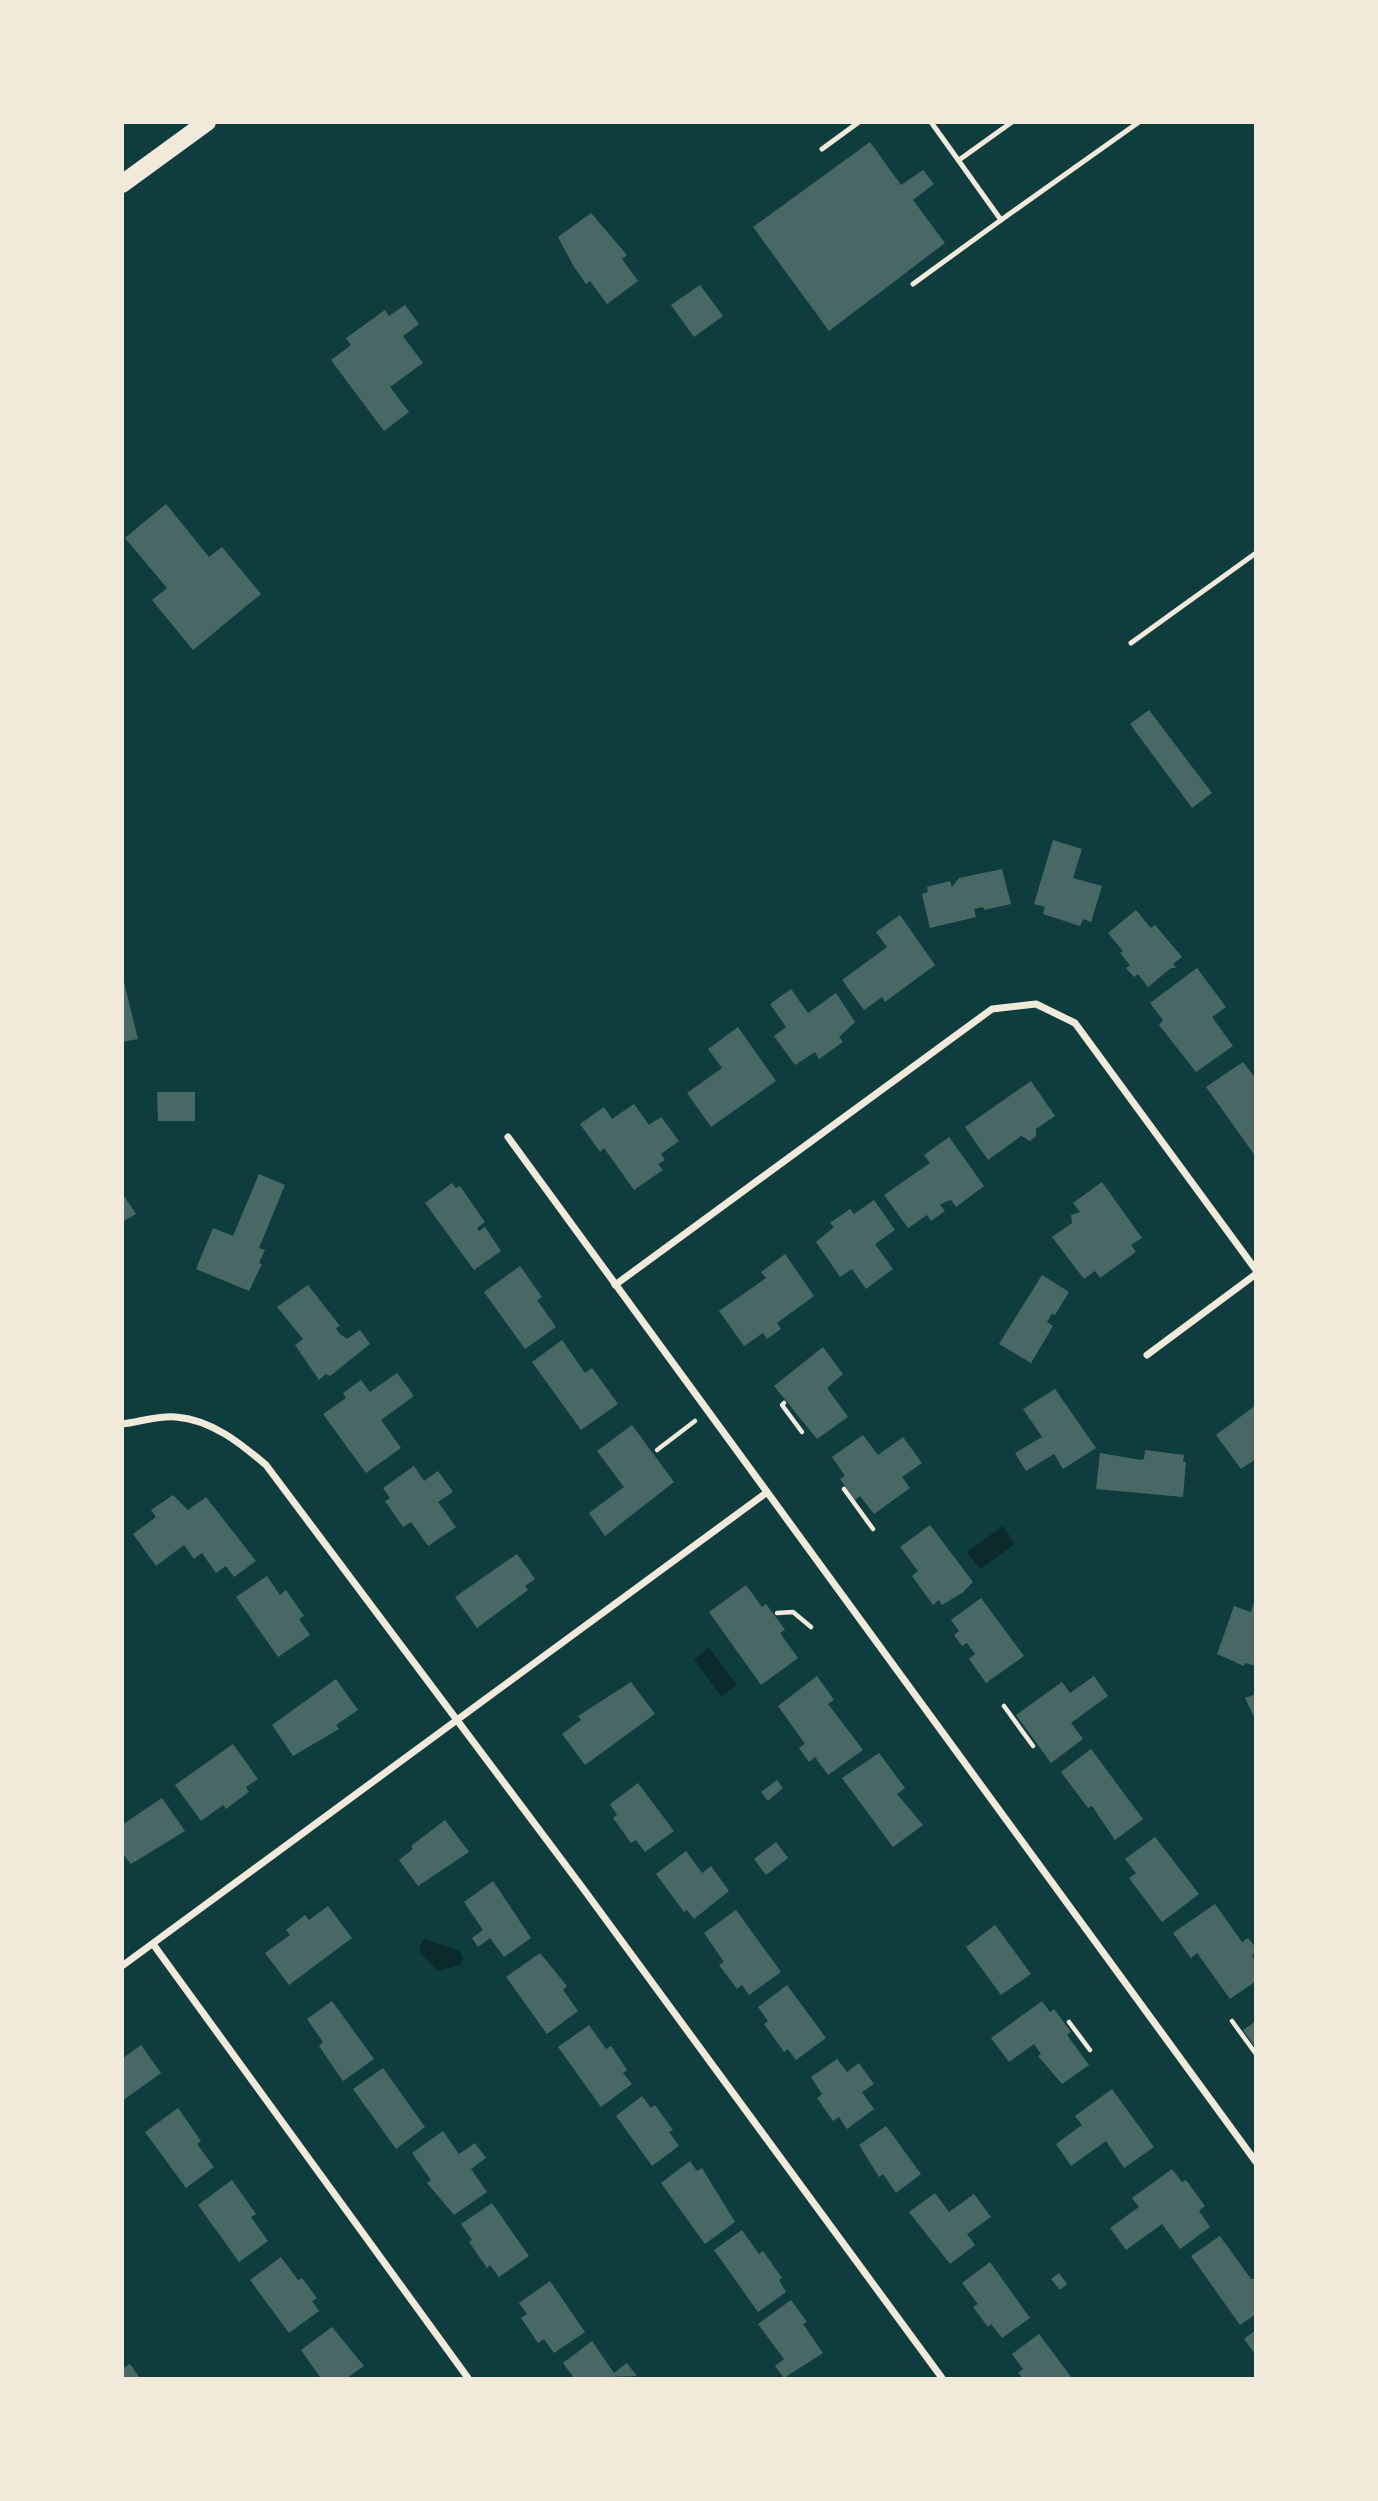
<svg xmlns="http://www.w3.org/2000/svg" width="1378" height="2501" viewBox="0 0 1378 2501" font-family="'Varela Round',sans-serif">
	<rect width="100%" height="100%" fill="#0f3d3e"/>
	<!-- water -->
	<g fill="#0a2a2b">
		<polygon points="1003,1526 1015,1544 980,1569 967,1552"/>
		<polygon points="709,1648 737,1685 721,1696 694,1659"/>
		<polygon points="425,1939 459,1951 463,1957 461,1965 438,1971 420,1953 420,1945"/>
	</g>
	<!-- building -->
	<g fill="#486865">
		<polygon points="870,142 901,185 923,170 934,184 913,200 945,243 829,331 753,227"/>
		<polygon points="591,213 627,255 622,259 638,281 607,304 590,281 586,284 574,267 558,237"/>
		<polygon points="700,285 723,316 694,337 671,305"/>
		<polygon points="405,305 419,324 403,336 423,363 390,387 409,412 384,431 331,360 351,345 346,338 385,310 389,316"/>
		<polygon points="166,504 209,557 222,547 261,594 193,650 152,600 167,588 125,538"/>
		<polygon points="1149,710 1212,793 1192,808 1130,724"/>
		<polygon points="1053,840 1082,849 1073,878 1102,886 1091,922 1083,919 1080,926 1043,914 1045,907 1034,904"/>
		<polygon points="1002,869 1011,904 984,910 983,907 974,909 976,917 930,928 922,894 928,892 927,887 950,881 952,887 959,878"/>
		<polygon points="1136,910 1151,928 1155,925 1182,957 1173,964 1176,968 1171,968 1148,987 1138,974 1134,977 1126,968 1130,965 1120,953 1123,951 1108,933"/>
		<polygon points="900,915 935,965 885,1002 882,997 864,1010 842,980 887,947 876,932"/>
		<polygon points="1197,968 1226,1007 1212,1017 1233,1046 1196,1072 1159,1025 1163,1020 1150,1003"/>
		<polygon points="122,974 138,1039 122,1042"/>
		<polygon points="791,989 808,1013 836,993 855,1022 839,1037 843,1042 819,1059 815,1052 795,1065 774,1036 786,1027 770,1004"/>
		<polygon points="738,1027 776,1081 711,1127 687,1093 722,1068 708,1049"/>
		<polygon points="1243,1062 1256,1079 1256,1157 1206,1087"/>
		<polygon points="1031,1081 1055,1116 1036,1129 1036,1136 1030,1141 1021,1136 988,1160 965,1127"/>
		<polygon points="157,1092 195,1092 195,1121 158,1121"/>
		<polygon points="634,1104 649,1125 661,1117 679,1141 661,1154 665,1160 658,1164 663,1170 634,1190 604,1148 600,1152 580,1124 604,1107 612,1119"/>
		<polygon points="949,1137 984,1186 956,1207 951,1200 945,1202 940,1205 945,1211 931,1221 927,1215 908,1228 884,1195 930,1163 924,1155"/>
		<polygon points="259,1174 285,1185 259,1248 265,1250 259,1263 262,1264 249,1291 196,1269 213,1228 233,1236"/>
		<polygon points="1102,1182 1142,1238 1131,1245 1136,1252 1100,1278 1095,1271 1084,1279 1052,1237 1072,1223 1071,1215 1080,1212 1073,1203"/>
		<polygon points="452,1183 456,1188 460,1186 485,1222 477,1228 479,1231 485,1227 501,1251 474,1270 425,1203"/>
		<polygon points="122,1193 136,1214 122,1222"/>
		<polygon points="874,1200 895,1230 875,1244 893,1269 866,1289 852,1269 840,1277 816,1242 834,1227 830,1223 850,1209 854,1214"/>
		<polygon points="785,1254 814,1296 777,1323 781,1329 767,1339 763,1333 744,1346 719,1311 766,1278 761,1272"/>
		<polygon points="520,1266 542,1297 537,1300 556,1327 525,1349 484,1292"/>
		<polygon points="1042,1275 1069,1292 1055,1315 1052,1314 1047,1322 1053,1326 1031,1363 999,1344"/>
		<polygon points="308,1285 340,1326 336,1328 339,1333 347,1339 360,1330 370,1344 330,1376 326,1374 319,1380 295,1345 303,1339 277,1307"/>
		<polygon points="562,1340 585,1373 592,1368 618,1404 581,1430 532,1362"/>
		<polygon points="823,1347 843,1374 827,1388 848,1417 817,1439 774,1386"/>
		<polygon points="397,1373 414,1396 381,1420 401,1448 366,1473 323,1414 346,1398 343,1393 361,1380 370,1392"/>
		<polygon points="1055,1389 1096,1448 1063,1469 1054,1454 1026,1471 1015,1453 1042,1437 1023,1409"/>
		<polygon points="1256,1405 1256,1459 1241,1469 1216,1435"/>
		<polygon points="632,1425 674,1482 605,1536 589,1513 624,1487 597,1451"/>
		<polygon points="863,1435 878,1455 903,1437 922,1463 902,1477 910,1488 874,1514 860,1496 855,1500 840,1479 845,1476 832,1457"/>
		<polygon points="1145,1450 1184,1455 1183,1462 1186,1462 1183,1497 1096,1489 1100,1453 1141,1460 1144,1459"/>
		<polygon points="414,1466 424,1481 438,1471 453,1492 438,1502 456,1527 428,1546 411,1522 403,1527 385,1501 390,1498 383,1488"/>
		<polygon points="173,1495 188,1510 206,1497 256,1561 234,1577 226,1566 216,1573 202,1553 194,1559 184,1545 156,1566 133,1534 156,1517 151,1510"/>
		<polygon points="930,1525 973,1582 962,1593 942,1605 939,1600 933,1605 912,1576 918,1571 900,1547"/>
		<polygon points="517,1554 535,1579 525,1586 528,1590 477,1628 455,1597"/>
		<polygon points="267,1576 280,1595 286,1590 304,1616 299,1619 310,1635 278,1657 236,1597"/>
		<polygon points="746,1585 762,1607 766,1604 781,1624 785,1630 780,1633 798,1658 761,1685 709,1612"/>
		<polygon points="981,1598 1024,1656 986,1683 969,1659 975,1654 967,1643 962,1646 954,1635 959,1631 951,1620"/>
		<polygon points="1255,1600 1256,1666 1245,1663 1244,1666 1217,1654 1234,1606 1251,1612"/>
		<polygon points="817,1676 834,1700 828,1704 863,1750 828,1775 815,1757 809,1762 799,1748 805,1744 778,1706"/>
		<polygon points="1094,1676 1108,1696 1071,1723 1083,1739 1051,1763 1016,1715 1062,1682 1070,1693"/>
		<polygon points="336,1679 358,1710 336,1725 339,1729 293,1756 272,1725"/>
		<polygon points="631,1682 655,1714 585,1765 562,1734 581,1720 578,1716"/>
		<polygon points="1256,1694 1256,1721 1245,1698"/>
		<polygon points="233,1744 258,1779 246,1787 249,1792 226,1809 223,1805 201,1821 175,1785"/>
		<polygon points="1091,1749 1143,1819 1115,1840 1092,1806 1088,1808 1061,1772"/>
		<polygon points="879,1753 905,1788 897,1794 923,1825 893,1847 842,1778"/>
		<polygon points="777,1780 783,1788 768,1801 761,1792"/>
		<polygon points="638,1783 674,1831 645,1852 636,1840 631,1843 613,1818 617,1815 610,1804"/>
		<polygon points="162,1798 185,1831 131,1864 122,1853 122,1825"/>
		<polygon points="445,1820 469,1852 418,1886 399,1860 413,1849 411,1846"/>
		<polygon points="1155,1837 1199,1894 1162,1922 1129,1878 1136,1873 1125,1859"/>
		<polygon points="776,1842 788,1858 766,1875 754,1859"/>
		<polygon points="686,1851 702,1873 711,1866 729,1891 694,1919 687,1910 684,1912 656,1874"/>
		<polygon points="493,1881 531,1938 504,1957 490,1938 478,1947 472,1938 483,1930 464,1902"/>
		<polygon points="1215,1904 1242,1942 1248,1938 1256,1948 1252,1957 1256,1961 1256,1981 1230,1999 1197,1953 1191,1958 1173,1933"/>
		<polygon points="328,1906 352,1938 289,1985 265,1953 290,1935 286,1930 305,1915 309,1920"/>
		<polygon points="736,1910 781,1972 749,1995 742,1985 737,1989 719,1965 724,1962 704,1933"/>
		<polygon points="995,1925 1031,1974 1001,1995 966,1947"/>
		<polygon points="540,1953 567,1986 563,1990 578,2011 547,2034 506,1977"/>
		<polygon points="787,1985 826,2038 796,2060 788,2049 784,2052 764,2024 768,2021 758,2007"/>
		<polygon points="332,2001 374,2059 343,2081 319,2046 323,2042 307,2019"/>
		<polygon points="1042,2001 1050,2012 1054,2009 1071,2032 1067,2035 1089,2065 1062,2084 1038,2056 1041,2054 1034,2044 1009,2062 991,2038"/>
		<polygon points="1256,2021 1256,2048 1243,2030"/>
		<polygon points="589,2025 606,2049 611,2046 627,2070 623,2073 632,2084 601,2107 558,2047"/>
		<polygon points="141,2045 161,2073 122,2101 122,2059"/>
		<polygon points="837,2059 847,2072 859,2063 874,2084 862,2092 874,2109 847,2129 839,2117 833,2121 817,2098 822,2094 811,2077"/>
		<polygon points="383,2068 425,2127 396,2149 353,2089"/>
		<polygon points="1112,2089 1154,2147 1124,2168 1106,2141 1071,2166 1056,2144 1082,2125 1075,2116"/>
		<polygon points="642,2096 651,2108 655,2105 673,2130 669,2132 679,2146 652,2166 616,2116"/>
		<polygon points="178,2108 201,2141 197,2144 214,2167 186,2188 145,2132"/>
		<polygon points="886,2126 921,2174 896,2193 883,2174 879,2177 859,2145"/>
		<polygon points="443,2131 459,2154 475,2143 486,2158 471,2169 487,2192 454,2215 427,2183 431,2180 412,2153"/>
		<polygon points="690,2161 697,2171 702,2168 735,2222 705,2244 661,2183"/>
		<polygon points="1172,2169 1182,2182 1186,2180 1205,2206 1199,2211 1210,2227 1180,2249 1162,2224 1126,2250 1110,2228 1139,2207 1132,2198"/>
		<polygon points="232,2180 256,2214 251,2217 268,2241 239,2262 198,2205"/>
		<polygon points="935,2193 949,2212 974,2194 991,2217 967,2234 975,2245 950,2264 909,2212"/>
		<polygon points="492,2203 529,2256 499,2277 490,2265 487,2268 469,2242 472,2240 461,2224"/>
		<polygon points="742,2230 759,2254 763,2251 782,2278 779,2280 786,2292 758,2312 714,2250"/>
		<polygon points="1220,2236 1251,2279 1256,2279 1256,2314 1240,2325 1191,2256"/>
		<polygon points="281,2257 298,2280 302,2278 317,2298 312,2301 319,2311 289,2333 250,2280"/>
		<polygon points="990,2262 1030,2318 1002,2338 991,2324 988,2327 973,2307 978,2304 962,2283"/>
		<polygon points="1059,2273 1067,2284 1060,2290 1051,2279"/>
		<polygon points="550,2281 585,2332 554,2353 544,2339 538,2343 521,2318 527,2314 519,2303"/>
		<polygon points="791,2300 807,2322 803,2324 823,2353 784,2378 775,2366 784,2359 758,2324"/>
		<polygon points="332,2327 364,2366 347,2378 318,2378 320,2377 301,2350"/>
		<polygon points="1256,2330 1256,2355 1244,2339"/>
		<polygon points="1039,2334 1072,2378 1023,2378 1018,2373 1023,2369 1012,2354"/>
		<polygon points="592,2341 614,2373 627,2363 637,2376 574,2378 563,2363"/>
		<polygon points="130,2364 140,2378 122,2378 122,2369"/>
	</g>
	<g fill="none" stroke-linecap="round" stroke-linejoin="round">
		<!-- path -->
		<g stroke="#f1e9da" stroke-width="4.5">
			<polyline points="784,1403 782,1405 802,1432"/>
			<polyline points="657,1450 695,1421"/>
			<polyline points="844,1489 873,1529"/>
			<polyline points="777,1613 793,1612 811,1627"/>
			<polyline points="1004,1706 1033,1746"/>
			<polyline points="1232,2021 1256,2054"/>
			<polyline points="1069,2022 1090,2050"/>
		</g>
		<!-- service -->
		<g stroke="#f1e9da" stroke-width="5">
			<polyline points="931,122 1001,220 1139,122"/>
			<polyline points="822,149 859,122"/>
			<polyline points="959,160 1012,122"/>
			<polyline points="913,284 1001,220"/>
			<polyline points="1131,643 1256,553"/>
		</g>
		<!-- minor -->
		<g stroke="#f1e9da" stroke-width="7">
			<polyline points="508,1137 1256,2162"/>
			<polyline points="615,1285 992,1009 1036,1004 1075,1023 1256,1270"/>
			<polyline points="1147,1355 1256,1274"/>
			<path d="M122 1424C139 1422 160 1415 176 1417 212 1420 240 1443 266 1465L582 1887 942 2378"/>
			<polyline points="153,1944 468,2378"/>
			<polyline points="122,1966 766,1493"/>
		</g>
		<!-- primary -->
		<polyline stroke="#f1e9da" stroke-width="18" points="122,184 207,122"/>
	</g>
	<!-- border -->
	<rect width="1378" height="2501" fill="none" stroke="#f1e9da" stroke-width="248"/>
</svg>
